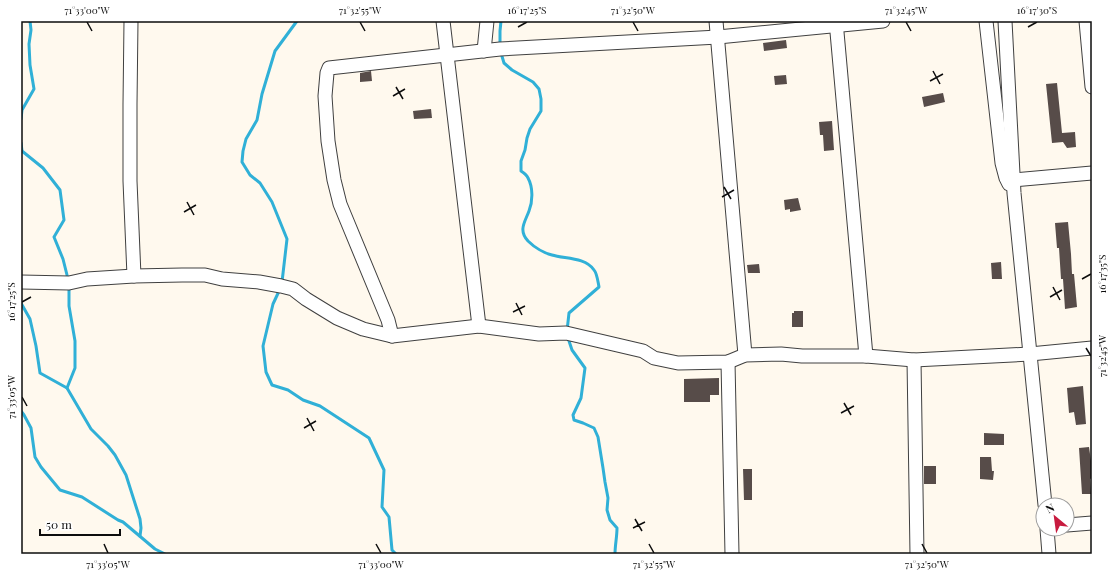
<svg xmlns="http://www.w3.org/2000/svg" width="1113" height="575" viewBox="0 0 1113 575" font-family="'Playfair Display',serif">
	<rect width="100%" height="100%" fill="#fff9ee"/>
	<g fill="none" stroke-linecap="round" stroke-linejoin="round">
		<!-- stream -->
		<g stroke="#30b0d7" stroke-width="3">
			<polyline points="500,46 500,31 501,21"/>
			<path d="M501 53 504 63 512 70 533 82 539 89 541 99V111L530 129 527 138 525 150 521 161V171C524 173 527 175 528 178 533 187 533 201 529 211 525 222 518 230 528 241 534 247 544 253 552 255 565 259 585 257 594 270 597 273 598 282 599 287L569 313 567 331"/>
			<polyline points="21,119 22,110 34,89 30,65 29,44 31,30 30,21"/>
			<polyline points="21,143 22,151 43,168 60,190 64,220 54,237 63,259 68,279"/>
			<polyline points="282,282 287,239 272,202 260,183 250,175 242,162 243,151 246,139 257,120 262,94 275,51 297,21"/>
			<polyline points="69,286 69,306 75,341 75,368 67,388 91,429 108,446 115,455 126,475 140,519 141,528 140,536"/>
			<polyline points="280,289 273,304 263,346 266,372 272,385 288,390 303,400 320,406 369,438 384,470 382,507 389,517 392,550 396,554"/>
			<polyline points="21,303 30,319 36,346 40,373 67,388"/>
			<path d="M568 338 572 350 585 368 581 398 573 415 574 420 583 423 594 428 598 437 603 468 605 482 608 498 607 510 610 520 617 528C617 537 615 545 615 554"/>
			<polyline points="21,411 24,415 31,428 35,457 41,467 60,490 82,497 118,520 123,522 155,549 165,554"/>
		</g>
	</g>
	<!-- building -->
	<g fill="#574c49">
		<polygon points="786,40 787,48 764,51 763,43"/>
		<polygon points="371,71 372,81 360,82 360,73"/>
		<polygon points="786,75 787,84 775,85 774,76"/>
		<polygon points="1057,83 1062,133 1075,132 1076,147 1067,148 1063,142 1052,143 1046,84"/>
		<polygon points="943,93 945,102 924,107 922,97"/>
		<polygon points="431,109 432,118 414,119 413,111"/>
		<polygon points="832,121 834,150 824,151 823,135 820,135 819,122"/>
		<polygon points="798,198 801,210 790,212 790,209 785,210 784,200"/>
		<polygon points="1068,222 1071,254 1072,274 1074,274 1077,307 1065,309 1063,279 1061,279 1059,248 1057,248 1055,223"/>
		<polygon points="1001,262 1002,279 992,279 991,263"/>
		<polygon points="759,264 760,273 748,273 747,265"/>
		<polygon points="794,311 803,311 803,327 792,327 792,313 794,313"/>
		<polygon points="719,378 719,395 710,395 710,402 684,402 684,379"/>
		<polygon points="1083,386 1086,424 1076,425 1074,412 1069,413 1067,388"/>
		<polygon points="984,433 1004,434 1004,445 984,445"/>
		<polygon points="1089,447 1092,468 1092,478 1090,479 1091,494 1082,494 1079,448"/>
		<polygon points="980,457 991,457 992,471 994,471 993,480 980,479"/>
		<rect x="924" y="466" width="12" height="18"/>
		<polygon points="743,469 752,469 752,500 744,500"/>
	</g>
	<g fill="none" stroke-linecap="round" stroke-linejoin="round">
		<defs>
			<g id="minor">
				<polyline points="131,21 130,104 130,181 134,276"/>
				<polyline points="443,21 479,326"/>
				<polyline points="716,21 745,355"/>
				<polyline points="836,21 866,356"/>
				<polyline points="986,21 1002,163 1006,178 1009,184"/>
				<polyline points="1005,21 1014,193 1045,505"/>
				<polyline points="1086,21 1092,87"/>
				<polyline points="484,51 487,21"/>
				<polyline points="1014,180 1092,173"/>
				<polyline points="21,282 69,283 87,279 134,276 182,275 205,275 222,279 259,282 281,286 293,289 306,299 337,318 363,329 392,336 479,326 539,334 566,333 643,351 654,358 678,363 728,362 745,355 781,354 802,356 866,356 914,360 1030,354 1092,348"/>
				<polyline points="392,336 388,320 340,204 334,180 328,141 325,96 327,73 329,68 500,49 718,37 883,21"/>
				<polyline points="914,360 917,554"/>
				<polyline points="728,362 732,554"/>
				<polyline points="1067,525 1092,523"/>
				<polyline points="1047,529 1049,554"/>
			</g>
		</defs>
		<!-- minor casing -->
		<use href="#minor" stroke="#404040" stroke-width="15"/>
		<!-- minor -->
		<use href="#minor" stroke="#fff" stroke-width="13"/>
	</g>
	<!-- ticks -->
	<path fill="none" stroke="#0d0d0d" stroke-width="1.5" d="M87 22 92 31M360 22 365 31M633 22 638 31M906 22 911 31M518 27 527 22M1028 27 1037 22M933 71 940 84M930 81 943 74M396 87 403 99M393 96 405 89M724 187 731 199M722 197 734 190M187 202 194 215M184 212 196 205M1082 279 1091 274M1053 287 1060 300M1050 297 1062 290M22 302 31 297M516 303 522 315M513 312 525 306M1086 348 1091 356M22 397 27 406M844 403 851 415M841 413 854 406M307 418 314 431M304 428 316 421M635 519 642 531M633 528 645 522M104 544 108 553M376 544 381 553M649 544 654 553M922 544 927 553"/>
	<!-- border -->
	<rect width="1113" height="575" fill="none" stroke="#ffffff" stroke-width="44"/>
	<!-- north arrow -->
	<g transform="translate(1055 517) rotate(331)"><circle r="19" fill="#ffffff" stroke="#9e9e9e"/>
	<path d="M0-3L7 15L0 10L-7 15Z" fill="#c81b3f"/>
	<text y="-6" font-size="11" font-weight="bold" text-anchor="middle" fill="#0d0d0d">N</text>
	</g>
	<!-- scale -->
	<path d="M40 529v6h80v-6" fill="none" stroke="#0d0d0d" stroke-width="2"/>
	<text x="46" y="529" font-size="12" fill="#0d0d0d" stroke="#ffffff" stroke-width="3" paint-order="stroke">50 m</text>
	<rect x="22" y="22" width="1069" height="531" fill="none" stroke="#0d0d0d" stroke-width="1.5"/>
	<g font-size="10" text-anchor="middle" fill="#0d0d0d">
		<text x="87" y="14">71°33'00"W</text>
		<text x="360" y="14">71°32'55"W</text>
		<text x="527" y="14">16°17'25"S</text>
		<text x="633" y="14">71°32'50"W</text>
		<text x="906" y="14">71°32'45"W</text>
		<text x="1037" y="14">16°17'30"S</text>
		<text transform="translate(1102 274) rotate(-90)" y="4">16°17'35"S</text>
		<text transform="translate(11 302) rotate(-90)" y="4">16°17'25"S</text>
		<text transform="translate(1102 356) rotate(-90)" y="4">71°32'45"W</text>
		<text transform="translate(11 397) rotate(-90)" y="4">71°33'05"W</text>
		<text x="108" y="568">71°33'05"W</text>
		<text x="381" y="568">71°33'00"W</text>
		<text x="654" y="568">71°32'55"W</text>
		<text x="927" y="568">71°32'50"W</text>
	</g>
</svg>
